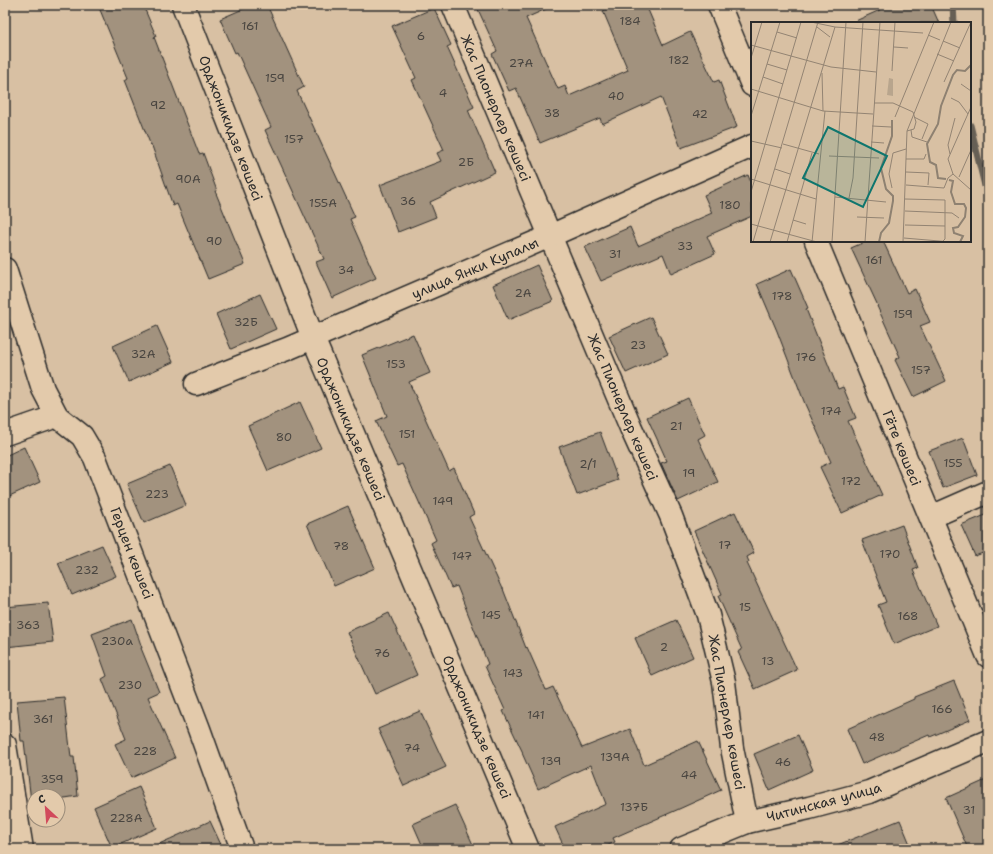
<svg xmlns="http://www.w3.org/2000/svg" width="993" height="854" viewBox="0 0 993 854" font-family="'Shantell Sans',sans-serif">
	<rect width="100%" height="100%" fill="#d8c0a3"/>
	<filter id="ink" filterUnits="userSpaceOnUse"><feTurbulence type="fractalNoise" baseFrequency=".025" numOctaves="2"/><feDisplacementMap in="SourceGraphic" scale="8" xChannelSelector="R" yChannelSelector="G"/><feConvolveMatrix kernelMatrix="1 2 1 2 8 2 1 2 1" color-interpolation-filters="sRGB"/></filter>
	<g filter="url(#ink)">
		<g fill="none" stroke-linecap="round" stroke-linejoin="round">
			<!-- stream -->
			<g stroke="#665f55" stroke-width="7">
				<polyline points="953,5 954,23"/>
				<polyline points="970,125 988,198"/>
			</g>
		</g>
		<!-- building -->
		<g fill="#a2927e" stroke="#2b2b2b">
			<polygon points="98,5 143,5 156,36 154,37 199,154 203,153 217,191 215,191 245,264 208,279 177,204 173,206 152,146 151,146 125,80 128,78"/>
			<polygon points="252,5 267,5 304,87 297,91 355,217 350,219 376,278 332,298 316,262 324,259 265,130 271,127 237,52 235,53 220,19"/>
			<polygon points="476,5 555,5 526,18 558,89 565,86 569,96 628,70 603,11 617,5 646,5 663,45 690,32 714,82 719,80 737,127 681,148 661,97 602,124 600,118 540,143 516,88 509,91 492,54 497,51"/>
			<polygon points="878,5 931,5 939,23 851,23 880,10"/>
			<polygon points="434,8 451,45 447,47 474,107 468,110 495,172 430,202 436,217 398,232 380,185 441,161 437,153 444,150 412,80 416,78 392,26"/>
			<polygon points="748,175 752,185 752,216 707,236 715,254 671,274 663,254 601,281 585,247 630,227 638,246 712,213 704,195"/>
			<polygon points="867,241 883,241 907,293 915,289 930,322 920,326 946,381 913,397 895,360 900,357 877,306 878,306 851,248"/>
			<polygon points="537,265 553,301 508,320 493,285"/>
			<polygon points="791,269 808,308 806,309 838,389 843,387 856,418 848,421 882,495 842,513 820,467 831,462 805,404 777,331 757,284"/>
			<polygon points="260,294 276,329 231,349 216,314"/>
			<polygon points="651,317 668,354 626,373 609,336"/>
			<polygon points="157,326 173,362 129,382 113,346"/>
			<polygon points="413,334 430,373 409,382 449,471 454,468 474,514 469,517 502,589 503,589 526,648 527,647 546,690 553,687 582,748 630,729 644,765 698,741 721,790 679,809 613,838 615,842 600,849 565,849 555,827 606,804 591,765 538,789 522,753 523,753 503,711 505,710 485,666 488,664 457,586 451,588 431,543 436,540 402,464 397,466 376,421 387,416 362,355"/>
			<polygon points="688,398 705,435 698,439 718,482 678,501 661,463 667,461 647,417"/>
			<polygon points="300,402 321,448 268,471 248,426"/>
			<polygon points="600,432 618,480 577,495 559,447"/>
			<polygon points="963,438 977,475 943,488 929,451"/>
			<polygon points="24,447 40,482 5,498 5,456"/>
			<polygon points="170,466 186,505 144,523 127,484"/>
			<polygon points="348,506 375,568 334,586 307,524"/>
			<polygon points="735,512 754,553 747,557 749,562 747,563 797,670 755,689 738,652 742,650 718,596 722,594 694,531"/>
			<polygon points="988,514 988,551 975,556 961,525"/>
			<polygon points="902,525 918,568 913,570 937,626 894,644 878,605 886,602 862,540"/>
			<polygon points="102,545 116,576 72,595 58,563"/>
			<polygon points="48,603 53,642 5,647 5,607"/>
			<polygon points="389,613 417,675 375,694 347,632"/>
			<polygon points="132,619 142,648 141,648 159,692 148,697 175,758 131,778 115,744 126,739 102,679 107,676 92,634"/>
			<polygon points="676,620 693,657 652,676 635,638"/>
			<polygon points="954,681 970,720 930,737 929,735 862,764 847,729 914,699 914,697"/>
			<polygon points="64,697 71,757 74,757 78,796 58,799 58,796 34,796 34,801 31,801 24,741 21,741 17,701"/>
			<polygon points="420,711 446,767 404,786 378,729"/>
			<polygon points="798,735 813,770 769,790 754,754"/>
			<polygon points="988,779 988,849 968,849 946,798"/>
			<polygon points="139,787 157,828 112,848 94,807"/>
			<polygon points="455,805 475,849 424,849 413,824"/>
			<polygon points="900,820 912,849 830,849 830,848"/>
			<polygon points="210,821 223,849 148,849"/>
		</g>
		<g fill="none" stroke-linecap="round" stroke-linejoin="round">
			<defs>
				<g id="street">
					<polyline points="183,5 313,338 528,849"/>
					<polyline points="453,5 631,428 671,516 708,615 724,682 732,748 747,822"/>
					<polyline points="5,269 43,389 57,416 82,436 95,458 199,729 242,849"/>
					<polyline points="196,384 257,360 287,349 550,236 752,146"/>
					<polyline points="5,434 57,416"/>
					<polyline points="931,517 988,492"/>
					<polyline points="5,745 22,849"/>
					<polyline points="681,849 747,822 809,808 869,792 988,741"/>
				</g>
				<g id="secondary">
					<polyline points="719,5 752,85"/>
					<polyline points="816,241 988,656"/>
				</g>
			</defs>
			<!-- street casing -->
			<use href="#street" stroke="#2b2b2b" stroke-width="25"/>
			<!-- secondary casing -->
			<use href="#secondary" stroke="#2b2b2b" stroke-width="25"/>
			<!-- street -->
			<use href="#street" stroke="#e3caab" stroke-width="22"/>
			<!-- secondary -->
			<use href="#secondary" stroke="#e3caab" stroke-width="22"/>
		</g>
	</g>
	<g text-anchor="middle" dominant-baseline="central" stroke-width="3" stroke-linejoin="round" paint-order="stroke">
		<!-- number labels -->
		<g font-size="12" fill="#494540">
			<text x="630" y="21">184</text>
			<text x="250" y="26">161</text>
			<text x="421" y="36">6</text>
			<text x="679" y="60">182</text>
			<text x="521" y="63">27А</text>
			<text x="275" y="78">159</text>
			<text x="443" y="93">4</text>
			<text x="616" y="96">40</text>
			<text x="158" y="105">92</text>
			<text x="552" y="113">38</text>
			<text x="700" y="114">42</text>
			<text x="294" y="139">157</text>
			<text x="466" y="162">2Б</text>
			<text x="188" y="179">90А</text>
			<text x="408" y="201">36</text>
			<text x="323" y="203">155А</text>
			<text x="730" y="205">180</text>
			<text x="214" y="241">90</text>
			<text x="685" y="246">33</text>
			<text x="615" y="254">31</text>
			<text x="874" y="260">161</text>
			<text x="346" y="270">34</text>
			<text x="523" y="293">2А</text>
			<text x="782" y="296">178</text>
			<text x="903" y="314">159</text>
			<text x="246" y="322">32Б</text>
			<text x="638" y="345">23</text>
			<text x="143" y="354">32А</text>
			<text x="806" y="357">176</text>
			<text x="396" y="364">153</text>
			<text x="921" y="370">157</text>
			<text x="831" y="411">174</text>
			<text x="676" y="426">21</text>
			<text x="407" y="434">151</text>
			<text x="284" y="437">80</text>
			<text x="953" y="463">155</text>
			<text x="588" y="464">2/1</text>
			<text x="689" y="473">19</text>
			<text x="851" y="481">172</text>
			<text x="157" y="494">223</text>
			<text x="443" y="501">149</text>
			<text x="725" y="545">17</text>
			<text x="341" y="546">78</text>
			<text x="890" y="554">170</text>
			<text x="462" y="556">147</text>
			<text x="87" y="570">232</text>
			<text x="745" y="607">15</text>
			<text x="491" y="615">145</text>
			<text x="908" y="616">168</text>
			<text x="28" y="625">363</text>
			<text x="117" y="641">230а</text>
			<text x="664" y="647">2</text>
			<text x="382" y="653">76</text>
			<text x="768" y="661">13</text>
			<text x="513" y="673">143</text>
			<text x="130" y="685">230</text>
			<text x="942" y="709">166</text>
			<text x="536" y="715">141</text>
			<text x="43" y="719">361</text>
			<text x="877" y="737">48</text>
			<text x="412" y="748">74</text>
			<text x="145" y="751">228</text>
			<text x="615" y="757">139А</text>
			<text x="551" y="761">139</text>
			<text x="783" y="762">46</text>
			<text x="689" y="775">44</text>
			<text x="52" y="779">359</text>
			<text x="634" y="807">137Б</text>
			<text x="969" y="810">31</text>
			<text x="126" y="818">228А</text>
		</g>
		<!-- street labels -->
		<g font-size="14" fill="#2b2b2b" stroke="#e3caab">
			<text transform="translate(496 108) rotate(67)">Жас Пионерлер көшесі</text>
			<text transform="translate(231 128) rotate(69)">Орджоникидзе көшесі</text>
			<text transform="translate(475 268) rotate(-23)">улица Янки Купалы</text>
			<text transform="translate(623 407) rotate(67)">Жас Пионерлер көшесі</text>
			<text transform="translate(351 429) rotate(67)">Орджоникидзе көшесі</text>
			<text transform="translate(902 448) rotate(68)">Гёте көшесі</text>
			<text transform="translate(132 553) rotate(69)">Герцен көшесі</text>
			<text transform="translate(727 712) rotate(80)">Жас Пионерлер көшесі</text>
			<text transform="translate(477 727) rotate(67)">Орджоникидзе көшесі</text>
			<text transform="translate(824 802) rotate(-15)">Читинская улица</text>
		</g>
	</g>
	<!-- overview -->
	<g transform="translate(751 22)">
		<rect width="220" height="220" fill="#d8c0a3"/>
		<path d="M138 56 142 57V74L136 73Z" fill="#b8a58d"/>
		<path fill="none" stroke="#8e8171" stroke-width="2" d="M195 157 187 156 185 143 179 140 176 122 187 102 190 84 202 53 206 48 214 49 220 43M198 158 202 159 200 170 204 182H213L215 186 214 195 207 205 202 206 203 211 212 214 209 220M128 220 130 211 138 201 142 179V174L135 167 130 146 141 114V98"/>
		<path fill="none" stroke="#938473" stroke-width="1" d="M60 0 84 5 172 11M66 5 79 15M26 10 46 16M177 13 189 18M192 19 209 26M0 23 80 45 125 50M143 25 157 26M186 32 203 39M0 36 11 0M16 42 36 48M141 49 144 0M71 51 72 89M12 55 32 62M193 60 220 0M210 62 220 69M0 67 72 89 122 92M200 76 208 80 217 92M123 81H142L162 90 165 100 163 107 156 109M220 85 197 137 202 152 220 168M0 94 29 0M144 95 183 0M163 95 177 102 171 117M121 104 140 105M160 108 161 115 176 120M0 119 31 126M120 120 133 121M32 122 68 132M199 132 197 123 204 96M78 134 128 136M155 137H173L175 132M24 147 39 152M155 150 178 151 177 163M208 155 220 128M0 157 65 177M155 163 193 166 197 156 202 152M141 166 138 152 142 131 155 127M0 170 50 0M84 175 135 180M98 176 102 156 112 0M154 177 194 178V217L191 220M154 189 201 191 208 196M106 195 133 196M42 198 55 202M0 202 66 220M154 203 194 204M153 216 200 220M2 220 67 0M19 220 84 5M36 220 61 131M61 220 74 89M81 220 95 0M114 220 129 0M152 220 156 109 200 0"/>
		<path fill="#0f766e" fill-opacity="0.15" stroke="#0f766e" stroke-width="2" d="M77 105 136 134 112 185 52 156Z"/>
		<rect width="220" height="220" fill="none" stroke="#2b2b2b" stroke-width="2"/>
	</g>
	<!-- margin -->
	<rect width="993" height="854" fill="none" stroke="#e3caab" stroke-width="20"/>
	<rect x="10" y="10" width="973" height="834" fill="none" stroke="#2b2b2b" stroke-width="1.5" filter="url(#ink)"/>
	<!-- north arrow -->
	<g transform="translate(46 808) rotate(334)"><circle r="19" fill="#e3caab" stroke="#998a78"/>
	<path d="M0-3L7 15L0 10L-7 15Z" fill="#d1495b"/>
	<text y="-6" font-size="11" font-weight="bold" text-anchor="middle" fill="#2b2b2b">С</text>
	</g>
</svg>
